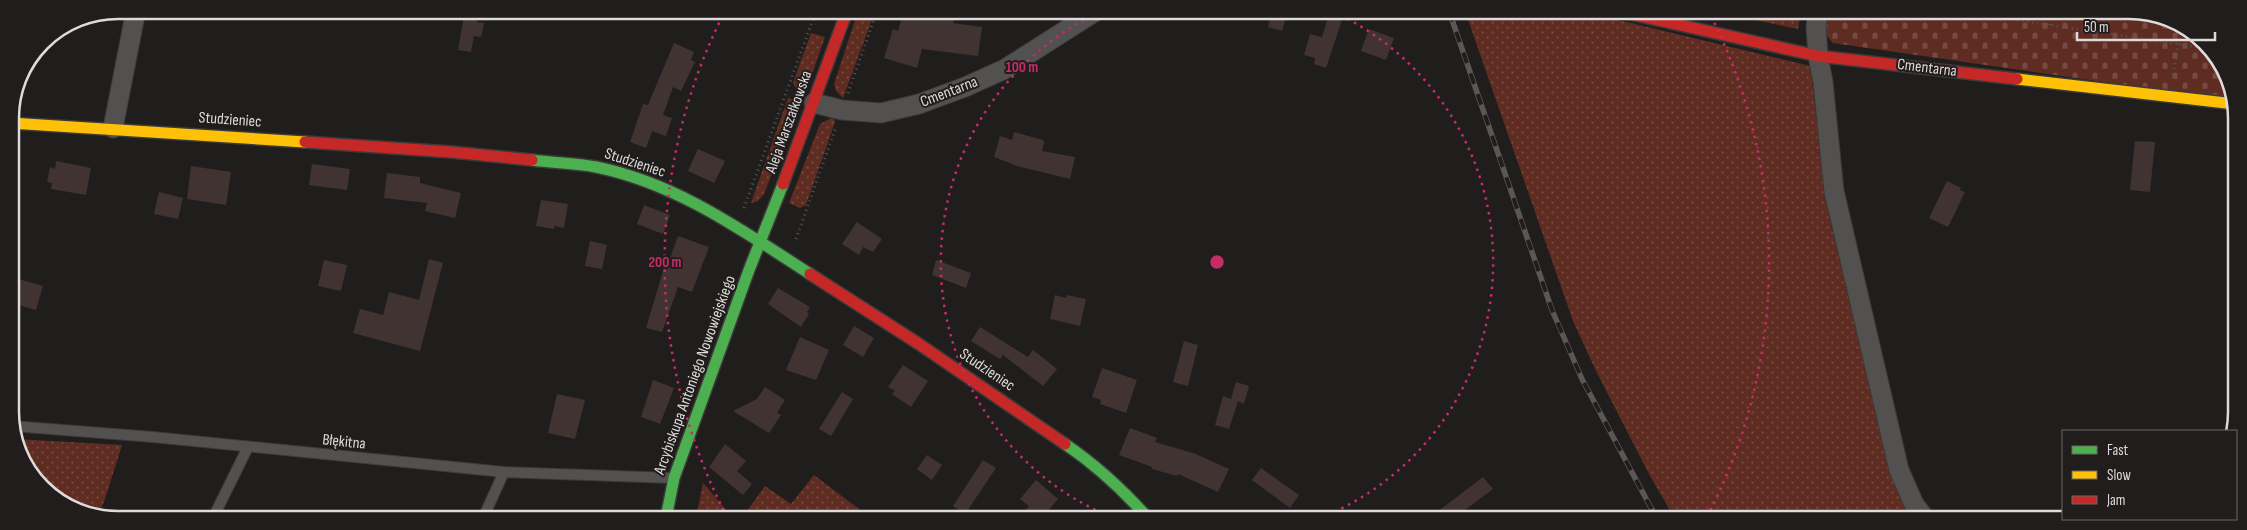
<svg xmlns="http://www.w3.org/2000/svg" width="2247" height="530" viewBox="0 0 2247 530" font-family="'Sofia Sans Condensed',sans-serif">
	<defs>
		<pattern id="grass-dots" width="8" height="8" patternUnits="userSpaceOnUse" patternTransform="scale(1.25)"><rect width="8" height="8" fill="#5f2c22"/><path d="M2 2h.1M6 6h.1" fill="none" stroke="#764a42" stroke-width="1.8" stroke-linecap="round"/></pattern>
		<pattern id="cemetery-stones" width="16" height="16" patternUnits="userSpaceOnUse" patternTransform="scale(1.25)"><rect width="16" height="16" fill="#5f2c22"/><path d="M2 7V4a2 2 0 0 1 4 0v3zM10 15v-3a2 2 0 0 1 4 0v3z" fill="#764a42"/></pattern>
	</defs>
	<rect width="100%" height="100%" fill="#201e1d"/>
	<!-- grass -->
	<g fill="url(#grass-dots)">
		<polygon points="858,11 875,11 843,98 836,91 834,84"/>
		<polygon points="1465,11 1585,12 1810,66 1829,216 1863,355 1915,520 1675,519 1649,474 1597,373 1573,321"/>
		<polygon points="1719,12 1801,12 1798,29"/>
		<polygon points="811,33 825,37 805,94 797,91 793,83"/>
		<polygon points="788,98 800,102 764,194 758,201 751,203"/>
		<polygon points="831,118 834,119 835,122 806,205 800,208 789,203 820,124"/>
		<polygon points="15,439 122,445 105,499 97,518 41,488"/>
		<polygon points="814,475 872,519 742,518 765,486 791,504"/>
		<polygon points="703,483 733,518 696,518"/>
	</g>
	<!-- cemetery -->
	<polygon fill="url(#cemetery-stones)" points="1824,12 2151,12 2205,41 2235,96 2235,101 1833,43 1822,30"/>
	<!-- building -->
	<g fill="#403331">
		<polygon points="465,10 479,10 477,22 484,23 481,37 474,36 471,52 458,50"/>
		<polygon points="904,11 957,11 953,23 982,27 978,56 922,49 917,68 884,58 893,29 898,31"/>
		<polygon points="1272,11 1288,11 1282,31 1268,27"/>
		<polygon points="1330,11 1345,11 1326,68 1314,64 1315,58 1304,55 1310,34 1322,37"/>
		<polygon points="1369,29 1394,38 1386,60 1361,51"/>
		<polygon points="674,43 694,52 691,60 695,62 681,91 673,87 663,115 672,118 666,136 652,131 646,148 630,142 643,104 648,105"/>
		<polygon points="1014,132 1043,140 1044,142 1042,151 1075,157 1070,179 1017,166 994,157 1000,136 1012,140"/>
		<polygon points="2135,141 2155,142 2150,192 2130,190"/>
		<polygon points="698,149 725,161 714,183 688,171"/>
		<polygon points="56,161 91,168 86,195 51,189 52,183 47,182 50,167 55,169"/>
		<polygon points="312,164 350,169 347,190 309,185"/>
		<polygon points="191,166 231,172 226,205 187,199"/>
		<polygon points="387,173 420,177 420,183 461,193 455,218 425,211 427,203 384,198"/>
		<polygon points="1947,181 1961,188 1960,190 1965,192 1948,227 1929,218"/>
		<polygon points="159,192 183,198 178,219 154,214"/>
		<polygon points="541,200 568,204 564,228 554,226 554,229 536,226"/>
		<polygon points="644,205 670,215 663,234 637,224"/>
		<polygon points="857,222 882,239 873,252 863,247 859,255 842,244"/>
		<polygon points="678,236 709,247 692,292 678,287 662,332 646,328 664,268 666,269"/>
		<polygon points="590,241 607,245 602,269 585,266"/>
		<polygon points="429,259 443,263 420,351 353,333 360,309 383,315 389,292 419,300"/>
		<polygon points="324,260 347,265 341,291 318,286"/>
		<polygon points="936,260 971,273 966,288 932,275"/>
		<polygon points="11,277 43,286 36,310 11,303"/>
		<polygon points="778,288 810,307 807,312 809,314 801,327 768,304"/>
		<polygon points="1055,295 1066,298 1067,295 1086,299 1080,326 1050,319"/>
		<polygon points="854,326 874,338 863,357 843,345"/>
		<polygon points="980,327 1028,357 1033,350 1057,369 1043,386 1003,355 1000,359 971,341"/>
		<polygon points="800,337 829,350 816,380 786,370"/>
		<polygon points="1184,341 1198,345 1188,386 1173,382"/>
		<polygon points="903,365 928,381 911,407 892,394 895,391 888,387"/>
		<polygon points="1102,368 1137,380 1126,413 1100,404 1101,400 1092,397"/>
		<polygon points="653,380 674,388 660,424 641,417"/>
		<polygon points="1236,382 1249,386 1244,404 1238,401 1229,429 1215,425 1223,396 1231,399"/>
		<polygon points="765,387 785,400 777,413 781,415 769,433 733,411 757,399"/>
		<polygon points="842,392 853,399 831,436 819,429"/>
		<polygon points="557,394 585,400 575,439 548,433"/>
		<polygon points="1130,428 1157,438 1155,442 1196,454 1229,469 1218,492 1178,474 1177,476 1152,469 1152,467 1119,455"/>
		<polygon points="725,444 746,461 737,471 752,484 743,495 709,467"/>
		<polygon points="927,455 942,465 932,480 917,469"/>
		<polygon points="983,460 996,468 965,514 953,506"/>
		<polygon points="1261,468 1299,495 1290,508 1252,480"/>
		<polygon points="1483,477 1493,489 1453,519 1428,519"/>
		<polygon points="1036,480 1058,499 1041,519 1018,519 1029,506 1020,499"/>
	</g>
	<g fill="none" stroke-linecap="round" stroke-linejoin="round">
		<defs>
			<g id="lane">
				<polyline points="12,426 153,437 504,472 673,478"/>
				<polyline points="213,518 248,447"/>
				<polyline points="483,518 504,472"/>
			</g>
			<g id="street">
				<polyline points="1818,12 1816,27 1818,56 1823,82 1834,191 1899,470 1914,504 1926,520"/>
				<polyline points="814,103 842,110 881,113 919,104 965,87 1005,69 1096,11"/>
				<polyline points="113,128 136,10"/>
			</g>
			<g id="fast">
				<path d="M532 160C553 163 575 163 596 167 676 183 743 231 810 274"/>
				<path d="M1065 444C1096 465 1124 491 1149 519"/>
				<polyline points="666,518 674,478 749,270 783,184"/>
			</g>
			<g id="slow">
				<polyline points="2017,79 2235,104"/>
				<polyline points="10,123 305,142"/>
			</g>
			<g id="jam">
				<polyline points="1622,12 1818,56 2017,79"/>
				<polyline points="305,142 451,152 532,160"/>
				<polyline points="783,184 847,11"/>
				<polyline points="810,274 919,344 1065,444"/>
			</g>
		</defs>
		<!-- lane casing -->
		<use href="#lane" stroke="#3c3a39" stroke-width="12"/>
		<!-- street casing -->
		<use href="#street" stroke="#3c3a39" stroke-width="21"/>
		<!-- fast casing -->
		<use href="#fast" stroke="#3c3a39" stroke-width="14"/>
		<!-- slow casing -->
		<use href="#slow" stroke="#3c3a39" stroke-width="14"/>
		<!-- jam casing -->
		<use href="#jam" stroke="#3c3a39" stroke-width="14"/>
		<!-- path -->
		<g stroke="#565554" stroke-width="3" stroke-dasharray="1 4" stroke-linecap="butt">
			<polyline points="1963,12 2210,49"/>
			<polyline points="2050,25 2051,12"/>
			<polyline points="2173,74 2181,28"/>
			<polyline points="848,93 877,11"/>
			<polyline points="744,208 816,11"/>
			<polyline points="796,239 836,127"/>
		</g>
		<!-- lane -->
		<use href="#lane" stroke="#525150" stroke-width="10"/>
		<!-- street -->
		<use href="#street" stroke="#525150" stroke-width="19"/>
		<!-- fast -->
		<use href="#fast" stroke="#4caf50" stroke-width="11"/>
		<!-- slow -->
		<use href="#slow" stroke="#ffc107" stroke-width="11"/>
		<!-- jam -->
		<use href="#jam" stroke="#c62828" stroke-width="11"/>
		<defs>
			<polyline id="rail" points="1449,11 1552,310 1582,379 1657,519"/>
		</defs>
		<!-- rail casing -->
		<use href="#rail" stroke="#595857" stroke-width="5.5"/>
		<!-- rail -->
		<use href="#rail" stroke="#211d1c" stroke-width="4" stroke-dasharray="11" stroke-linecap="butt"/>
	</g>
	<!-- distance rings -->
	<g fill="none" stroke="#c52c68" stroke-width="2.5" stroke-dasharray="2.5 5">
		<path d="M1116 519A276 276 0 0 1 1100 12M1334 12A276 276 0 0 1 1318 519"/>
		<path d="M727 517A552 552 0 0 1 725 11M1711 16A552 552 0 0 1 1707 517"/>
	</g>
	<g text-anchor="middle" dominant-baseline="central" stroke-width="4" stroke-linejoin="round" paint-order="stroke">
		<!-- street labels -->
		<g font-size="16" fill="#dedbda" stroke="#211d1c">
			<text transform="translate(1927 68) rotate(7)">Cmentarna</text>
			<text transform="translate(949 92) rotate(-21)">Cmentarna</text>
			<text transform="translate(230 120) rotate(4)">Studzieniec</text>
			<text transform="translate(789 122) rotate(-70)">Aleja Marszałkowska</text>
			<text transform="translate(635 163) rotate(18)">Studzieniec</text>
			<text transform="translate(987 370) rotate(34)">Studzieniec</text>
			<text transform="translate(695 375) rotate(-70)">Arcybiskupa Antoniego Nowowiejskiego</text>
			<text transform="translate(344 442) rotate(6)">Błękitna</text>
		</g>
	</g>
	<!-- crop -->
	<path d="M0 0H2247V530H0ZM118 19H2129A99 99 0 0 1 2228 118V412A99 99 0 0 1 2129 511H118A99 99 0 0 1 19 412V118A99 99 0 0 1 118 19Z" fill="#211d1c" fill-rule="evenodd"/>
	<path fill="none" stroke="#dedbda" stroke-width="2.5" d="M118 19H2129A99 99 0 0 1 2228 118V412A99 99 0 0 1 2129 511H118A99 99 0 0 1 19 412V118A99 99 0 0 1 118 19Z"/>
	<circle cx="1217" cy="262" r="8" fill="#c52c68" stroke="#211d1c" stroke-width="2.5"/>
	<g font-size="15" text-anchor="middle" font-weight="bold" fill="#c52c68" stroke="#211d1c" stroke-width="4" stroke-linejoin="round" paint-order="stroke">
		<text x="1022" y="72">100 m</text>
		<text x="665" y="267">200 m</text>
	</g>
	<!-- legend -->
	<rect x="2062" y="430" width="175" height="90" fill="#211d1c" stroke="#6d6968"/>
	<rect x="2072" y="446" width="25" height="8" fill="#4caf50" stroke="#6d6968"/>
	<text x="2107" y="455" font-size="15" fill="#dedbda">Fast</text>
	<rect x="2072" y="471" width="25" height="8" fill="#ffc107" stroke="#6d6968"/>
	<text x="2107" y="480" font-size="15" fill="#dedbda">Slow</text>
	<rect x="2072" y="496" width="25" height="8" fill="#c62828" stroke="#6d6968"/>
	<text x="2107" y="505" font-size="15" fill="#dedbda">Jam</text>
	<!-- scale -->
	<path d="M2077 32v8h138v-8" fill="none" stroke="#dedbda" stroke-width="2.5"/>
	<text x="2084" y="32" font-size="15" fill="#dedbda" stroke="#211d1c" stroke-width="4" paint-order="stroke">50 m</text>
</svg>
